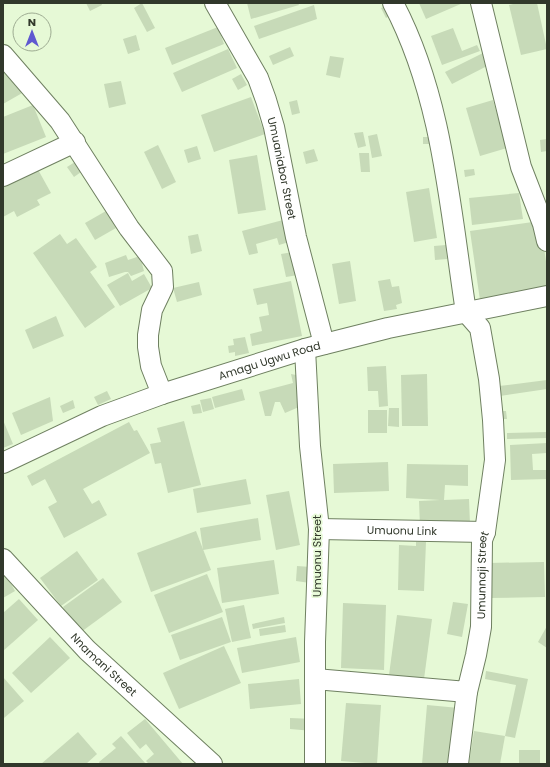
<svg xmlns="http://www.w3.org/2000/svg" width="550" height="767" viewBox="0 0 550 767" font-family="Poppins,sans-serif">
	<rect width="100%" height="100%" fill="#e6f9d6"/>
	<!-- building -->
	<g fill="#c7dab8">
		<polygon points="86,3 101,3 102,5 90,11"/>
		<polygon points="142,3 155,28 147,32 134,8"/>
		<polygon points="247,3 298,3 299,5 251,19"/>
		<polygon points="419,3 463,3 426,19"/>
		<polygon points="517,3 537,3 547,49 521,55 509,5"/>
		<polygon points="314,5 317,19 259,39 254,26"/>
		<polygon points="388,5 393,14 386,18 381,8"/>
		<polygon points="218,27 224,44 172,65 165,48"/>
		<polygon points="453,28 462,51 477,45 480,51 442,65 431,36"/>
		<polygon points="136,35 140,50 128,54 123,39"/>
		<polygon points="290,47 294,56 273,65 269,56"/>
		<polygon points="228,49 237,68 182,92 173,73"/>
		<polygon points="485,52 491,64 452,84 445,72"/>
		<polygon points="330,56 344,58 340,78 326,75"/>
		<polygon points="3,61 24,92 3,104"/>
		<polygon points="241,74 247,85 238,90 232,79"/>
		<polygon points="121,81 126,104 109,108 104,84"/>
		<polygon points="251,97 265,134 214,152 201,115"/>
		<polygon points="297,100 300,113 292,115 289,102"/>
		<polygon points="493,100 507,148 480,156 466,108"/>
		<polygon points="33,105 46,137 3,154 3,117"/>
		<polygon points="363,132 366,146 358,148 354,133"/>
		<polygon points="377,134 382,156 372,158 368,136"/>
		<rect x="423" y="137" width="10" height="7"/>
		<polygon points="547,139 547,151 541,152 540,140"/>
		<polygon points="158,145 176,182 162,189 144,152"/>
		<polygon points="197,146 201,159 188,163 184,150"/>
		<polygon points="314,149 318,161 306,164 303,152"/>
		<polygon points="359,153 369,153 370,172 361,172"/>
		<polygon points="257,155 266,210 238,214 229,160"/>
		<polygon points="75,162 81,172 74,177 67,167"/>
		<polygon points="36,166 51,193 37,200 40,205 17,217 14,211 3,217 3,184"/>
		<polygon points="474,169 475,175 465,177 464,170"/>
		<polygon points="429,188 437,238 414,242 406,192"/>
		<polygon points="519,193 523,219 472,225 469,198"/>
		<polygon points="106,211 116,228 95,240 85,223"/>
		<polygon points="283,220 289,242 279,245 277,238 256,244 258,253 249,255 242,231"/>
		<polygon points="540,221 547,268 547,290 480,300 470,231"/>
		<polygon points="60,234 67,244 76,238 97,267 90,272 115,307 85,328 33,253"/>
		<polygon points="198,234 202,251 191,254 188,236"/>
		<polygon points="446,245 447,259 435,260 434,246"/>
		<polygon points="293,252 298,275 286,277 281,254"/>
		<polygon points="126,255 128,260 140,256 144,271 131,276 128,272 125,272 109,277 105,263"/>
		<polygon points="350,261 356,301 339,304 332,264"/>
		<polygon points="128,273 132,281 144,274 152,288 120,306 107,285"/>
		<polygon points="390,279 392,287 399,286 402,303 396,305 397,309 384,311 378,281"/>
		<polygon points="291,281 302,336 252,346 250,334 262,331 259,317 269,315 267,303 257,305 253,289"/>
		<polygon points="199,282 202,295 177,302 173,288"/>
		<polygon points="56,316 64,336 33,349 25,330"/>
		<polygon points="245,337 249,353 235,356 235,352 229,353 228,346 234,345 233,339"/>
		<polygon points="386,366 388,406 379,407 378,391 368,391 367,367"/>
		<polygon points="291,374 301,376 306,404 285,413 280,402 275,402 271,416 265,416 259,392 293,383"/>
		<polygon points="427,374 428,426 402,426 401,375"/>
		<polygon points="547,380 547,389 500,396 499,386"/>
		<polygon points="242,389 245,400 215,408 212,397"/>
		<polygon points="107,391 111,399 98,405 94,397"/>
		<polygon points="50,397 53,421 21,435 12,413"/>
		<polygon points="211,398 214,409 203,412 200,400"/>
		<polygon points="73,400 75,408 63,413 60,406"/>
		<polygon points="200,404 202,413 193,414 191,406"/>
		<polygon points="389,408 399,408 399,427 388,426"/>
		<rect x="368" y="410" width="19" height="23"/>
		<polygon points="498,411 506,411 507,419 498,419"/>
		<polygon points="3,420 13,444 3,448"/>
		<polygon points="184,421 201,485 168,493 161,463 155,464 150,444 161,442 157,428"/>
		<polygon points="129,422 134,431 137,430 150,453 83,489 92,504 99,500 107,515 64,538 48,507 57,502 45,479 32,486 27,476"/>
		<polygon points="547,432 547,438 507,439 507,433"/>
		<polygon points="547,443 547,453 532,454 533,470 547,470 547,479 511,480 510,445"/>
		<polygon points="388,462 389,491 334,493 333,464"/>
		<polygon points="407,464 468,465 468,486 445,485 444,500 469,499 470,524 420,526 419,501 440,500 406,498"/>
		<polygon points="246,479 251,504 197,513 193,489"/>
		<polygon points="289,491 300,545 276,550 266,495"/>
		<polygon points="258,518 261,540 203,550 200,528"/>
		<polygon points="196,531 211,570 151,592 137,553"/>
		<polygon points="416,542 426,542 424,591 398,590 399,545 416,546"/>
		<polygon points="77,551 98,580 61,606 40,578"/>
		<polygon points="274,560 279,594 222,603 217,568"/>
		<polygon points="544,562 545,597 489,598 488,563"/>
		<polygon points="297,566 311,567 310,583 296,581"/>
		<polygon points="3,569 15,591 3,598"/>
		<polygon points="207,574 223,612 169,633 154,595"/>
		<polygon points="103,578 122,602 81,632 63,607"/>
		<polygon points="19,599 38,620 3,651 3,613"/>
		<polygon points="453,602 468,604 462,637 447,634"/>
		<polygon points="343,603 386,605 384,670 341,668"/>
		<polygon points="244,605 251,638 232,642 225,609"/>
		<polygon points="397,615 432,619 424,679 389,675"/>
		<polygon points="222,617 231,642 180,660 171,635"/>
		<polygon points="284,617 285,623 253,629 252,624"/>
		<polygon points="285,625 286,632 260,636 259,629"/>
		<polygon points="547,626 547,648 538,642"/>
		<polygon points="50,637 70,658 31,693 12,673"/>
		<polygon points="296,637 300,662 242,673 237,648"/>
		<polygon points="224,646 241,683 179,709 163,673"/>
		<polygon points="486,671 528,679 515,738 505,736 516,685 485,679"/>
		<polygon points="3,677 24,701 4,718 3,717"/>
		<polygon points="299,679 301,704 250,709 248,684"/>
		<polygon points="346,703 381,705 377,764 341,761"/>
		<polygon points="427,705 459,708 455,764 422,764"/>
		<polygon points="290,718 314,719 313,731 290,729"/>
		<polygon points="145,719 183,764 149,764 146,761 154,754 146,744 140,749 127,733"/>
		<polygon points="474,731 505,736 500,764 469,764"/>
		<polygon points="78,732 97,754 86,764 41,764"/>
		<polygon points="121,736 146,764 100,764 99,762 116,748 112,744"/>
		<rect x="519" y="750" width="21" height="14"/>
	</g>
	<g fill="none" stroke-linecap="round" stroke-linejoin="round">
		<defs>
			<g id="minor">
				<path id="s1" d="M215 3 258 78 266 100 274 127 296 237 324 344"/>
				<polyline points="481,3 521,167 543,224 547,241"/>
				<polyline points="3,55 60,121 129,228 162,271 163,287 152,310 148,335 148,347 151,366 162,394"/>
				<polyline points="3,176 75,142"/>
				<polyline points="305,349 310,446 319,529 315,642 315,764"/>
				<path id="s2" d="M3 463 102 416 162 394 305 349 388 328 547 296"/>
				<path id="s3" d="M319 529 485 532"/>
				<path id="s4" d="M3 559 87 650 212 764"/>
				<path id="s5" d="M315 679 467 692 476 655 481 627 482 540 485 532 495 460 493 420 489 379 480 328 466 312C450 209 443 97 393 3"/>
				<polyline points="458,764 467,692"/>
			</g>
		</defs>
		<!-- minor casing -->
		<use href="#minor" stroke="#6f8061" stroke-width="22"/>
		<!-- minor -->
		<use href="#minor" stroke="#fff" stroke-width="20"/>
	</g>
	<g text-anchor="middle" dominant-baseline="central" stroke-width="3.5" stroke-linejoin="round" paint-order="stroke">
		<!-- street labels -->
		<g font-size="11" fill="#31382b" stroke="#e6f9d6">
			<text stroke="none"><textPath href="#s1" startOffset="180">Umuaniabor Street</textPath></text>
			<text stroke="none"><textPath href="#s2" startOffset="286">Amagu Ugwu Road</textPath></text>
			<text stroke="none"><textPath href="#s3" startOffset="83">Umuonu Link</textPath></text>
			<text transform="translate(317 556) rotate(-90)">Umuonu Street</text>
			<text stroke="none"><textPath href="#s5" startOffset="271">Umunnaji Street</textPath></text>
			<text stroke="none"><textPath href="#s4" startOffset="146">Nnamani Street</textPath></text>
		</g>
	</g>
	<!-- border -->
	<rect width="550" height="767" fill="none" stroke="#31382b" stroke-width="8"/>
	<!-- north arrow -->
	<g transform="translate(32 32)"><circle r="19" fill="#e6f9d6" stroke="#9eac92"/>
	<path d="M0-3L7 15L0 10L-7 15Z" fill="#5f58d0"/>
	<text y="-6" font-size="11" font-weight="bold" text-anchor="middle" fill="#31382b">N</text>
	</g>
</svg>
